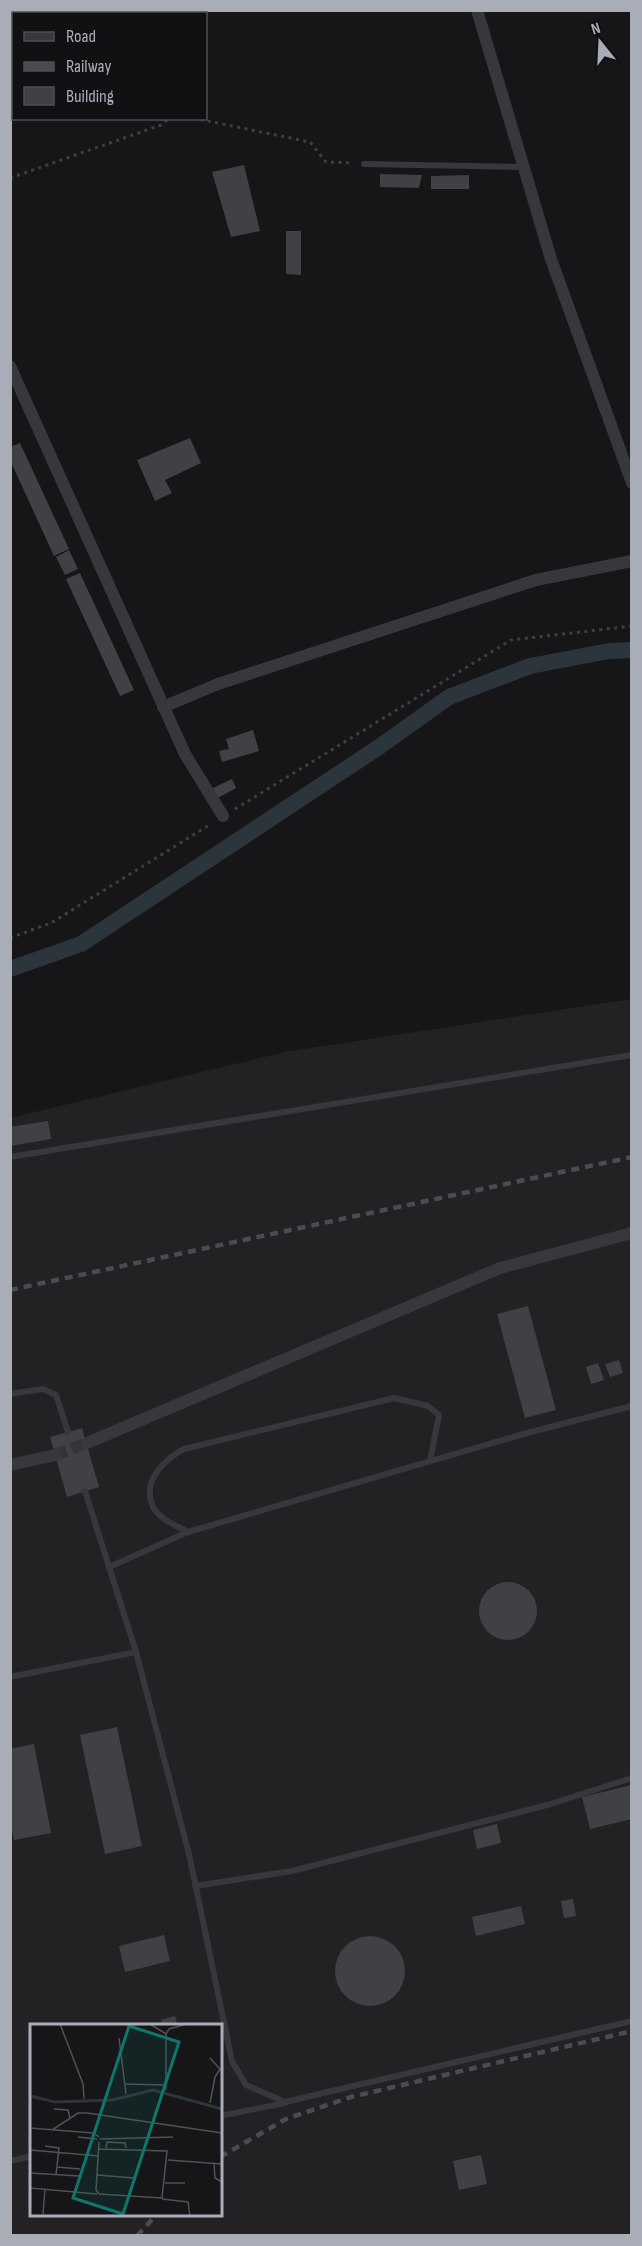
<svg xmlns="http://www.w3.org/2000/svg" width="642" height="2246" viewBox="0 0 642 2246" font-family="'Sofia Sans Condensed',sans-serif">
	<rect width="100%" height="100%" fill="#161618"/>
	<!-- built -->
	<path fill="#222225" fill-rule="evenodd" d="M631 999V2235H11L10 1118 285 1052ZM32 2026H220V2214H32Z"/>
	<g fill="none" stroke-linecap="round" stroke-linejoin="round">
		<!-- canal -->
		<polyline stroke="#2c353c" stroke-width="16" points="10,969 81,944 379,747 449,697 530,666 609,651 632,650"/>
	</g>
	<!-- building -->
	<g fill="#404145">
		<polygon points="244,165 260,231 231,237 212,172"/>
		<polygon points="380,174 422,175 419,188 380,187"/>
		<polygon points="469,175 469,189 431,189 431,176"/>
		<polygon points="286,231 301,231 301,275 286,274"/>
		<polygon points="190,438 201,463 165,480 172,493 155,501 137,460"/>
		<polygon points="20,443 69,549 54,556 10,460 10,447"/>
		<polygon points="69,550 78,569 65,575 56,557"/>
		<polygon points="80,573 134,690 120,696 66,579"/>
		<polygon points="253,730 259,751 222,762 219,751 229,749 226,739"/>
		<polygon points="232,779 236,788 218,798 213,788"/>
		<polygon points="48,1121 51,1139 10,1146 10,1127"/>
		<polygon points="528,1306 556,1410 525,1418 497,1314"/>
		<polygon points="619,1360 623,1373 610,1377 605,1364"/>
		<polygon points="598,1363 604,1380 591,1384 586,1367"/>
		<polygon points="82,1428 99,1487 67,1497 50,1437"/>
		<circle cx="508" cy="1611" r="29"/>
		<polygon points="117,1727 142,1846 105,1854 80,1735"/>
		<polygon points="34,1744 51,1833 14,1840 10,1821 10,1749"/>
		<polygon points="632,1785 632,1819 590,1829 582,1797"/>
		<polygon points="497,1824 501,1843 477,1849 473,1830"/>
		<polygon points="573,1899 576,1916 564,1918 561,1901"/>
		<polygon points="521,1906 525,1924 476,1936 472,1917"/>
		<polygon points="164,1935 170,1961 125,1972 119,1946"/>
		<circle cx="370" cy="1971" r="35"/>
		<polygon points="175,2016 178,2026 162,2026 161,2020"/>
		<polygon points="481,2155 487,2184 459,2190 453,2161"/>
	</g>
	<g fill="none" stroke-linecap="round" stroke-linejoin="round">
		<!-- minor-tunnel -->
		<polyline stroke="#333438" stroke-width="12" stroke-dasharray="12 6" stroke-linecap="butt" points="55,1455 87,1443"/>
		<!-- path -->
		<g stroke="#3d3f44" stroke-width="3" stroke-dasharray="3 4.5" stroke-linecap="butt">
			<polyline points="193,118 310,142 326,162 353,163"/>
			<polyline points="10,178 161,125 169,118"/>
			<polyline points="235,809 511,640 632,626"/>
			<polyline points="10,938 51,923 211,824"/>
		</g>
		<!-- service -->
		<g stroke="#37383d" stroke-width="6">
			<polyline points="364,164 522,167"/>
			<polyline points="10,1157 632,1055"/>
			<polyline points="10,1394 43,1389 56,1395 68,1432"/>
			<polyline points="85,1491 136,1652 189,1854 232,2061 246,2085 285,2102 632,2021"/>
			<path d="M188 1532C177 1526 159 1519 153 1507 141 1481 165 1459 184 1449L394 1398 428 1406 439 1415 430 1461"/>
			<polyline points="109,1567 188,1532 527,1433 632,1406"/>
			<polyline points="10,1677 136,1652"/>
			<polyline points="195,1886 292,1871 547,1805 632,1778"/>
			<polyline points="220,2116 285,2103"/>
			<polyline points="10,2161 32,2156"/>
		</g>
		<!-- minor -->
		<g stroke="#37383d" stroke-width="12">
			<polyline points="477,10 551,259 632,483"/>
			<polyline points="10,366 185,754 223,816"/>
			<polyline points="163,707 218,684 536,580 632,561"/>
			<polyline points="87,1443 500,1268 632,1233"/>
			<polyline points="10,1465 55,1455"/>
		</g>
		<!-- rail -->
		<g stroke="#4a4c52" stroke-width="4.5" stroke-dasharray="8 6" stroke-linecap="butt">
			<polyline points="10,1290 632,1157"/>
			<polyline points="220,2157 286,2119 351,2097 632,2031"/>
			<polyline points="137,2236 157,2214"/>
		</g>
	</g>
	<!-- overview -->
	<g transform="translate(30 2024)">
		<rect width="192" height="192" fill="#161618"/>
		<path fill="none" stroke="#2c353c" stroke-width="3" d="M0 72 25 78 82 76 123 66 192 85"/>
		<path fill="none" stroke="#505258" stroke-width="1.5" d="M30 0 53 60 54 75M120 0 136 10M89 14 96 70M180 34 190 45 185 53 180 79M94 60 136 61M136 66V10L139 5 157 0M24 85 38 86 40 94M0 104 63 109 69 113M22 106 48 89H57L192 109M48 113 67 115M70 115 143 113M15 122 29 124 26 151M76 124 77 118 95 119 96 124M69 125 137 127 132 174 69 170 66 166 69 118M0 126 69 132M138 136 192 140M184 140 185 154 192 158M27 143 50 145M0 149 49 152M67 151 104 154M135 159H155M0 164 67 170M132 175 158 178 160 192M13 190 15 165"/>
		<path fill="#0f766e" fill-opacity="0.15" stroke="#0f766e" stroke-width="3" d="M99 2 149 18 93 190 43 174Z"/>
		<rect width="192" height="192" fill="none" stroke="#a8adb8" stroke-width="3"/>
	</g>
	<!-- border -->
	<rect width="642" height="2246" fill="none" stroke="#a8adb8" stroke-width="24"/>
	<!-- legend -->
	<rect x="12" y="12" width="195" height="108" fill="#111113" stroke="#4d4f55" stroke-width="1.5"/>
	<rect x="24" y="32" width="30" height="9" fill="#37383d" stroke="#4d4f55" stroke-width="1.5"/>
	<text x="66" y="42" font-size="18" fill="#a8adb8">Road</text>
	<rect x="24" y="62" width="30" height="9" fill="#4a4c52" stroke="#4d4f55" stroke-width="1.5"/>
	<text x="66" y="72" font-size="18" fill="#a8adb8">Railway</text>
	<rect x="24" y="87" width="30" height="18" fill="#404145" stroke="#4d4f55" stroke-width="1.5"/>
	<text x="66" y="102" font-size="18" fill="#a8adb8">Building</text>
	<!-- north arrow -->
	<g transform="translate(600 42) rotate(342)" stroke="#111113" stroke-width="4.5" paint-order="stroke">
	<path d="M0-4.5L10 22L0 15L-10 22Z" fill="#a8adb8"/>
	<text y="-9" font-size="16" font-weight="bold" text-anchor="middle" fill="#a8adb8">N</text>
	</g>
</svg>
